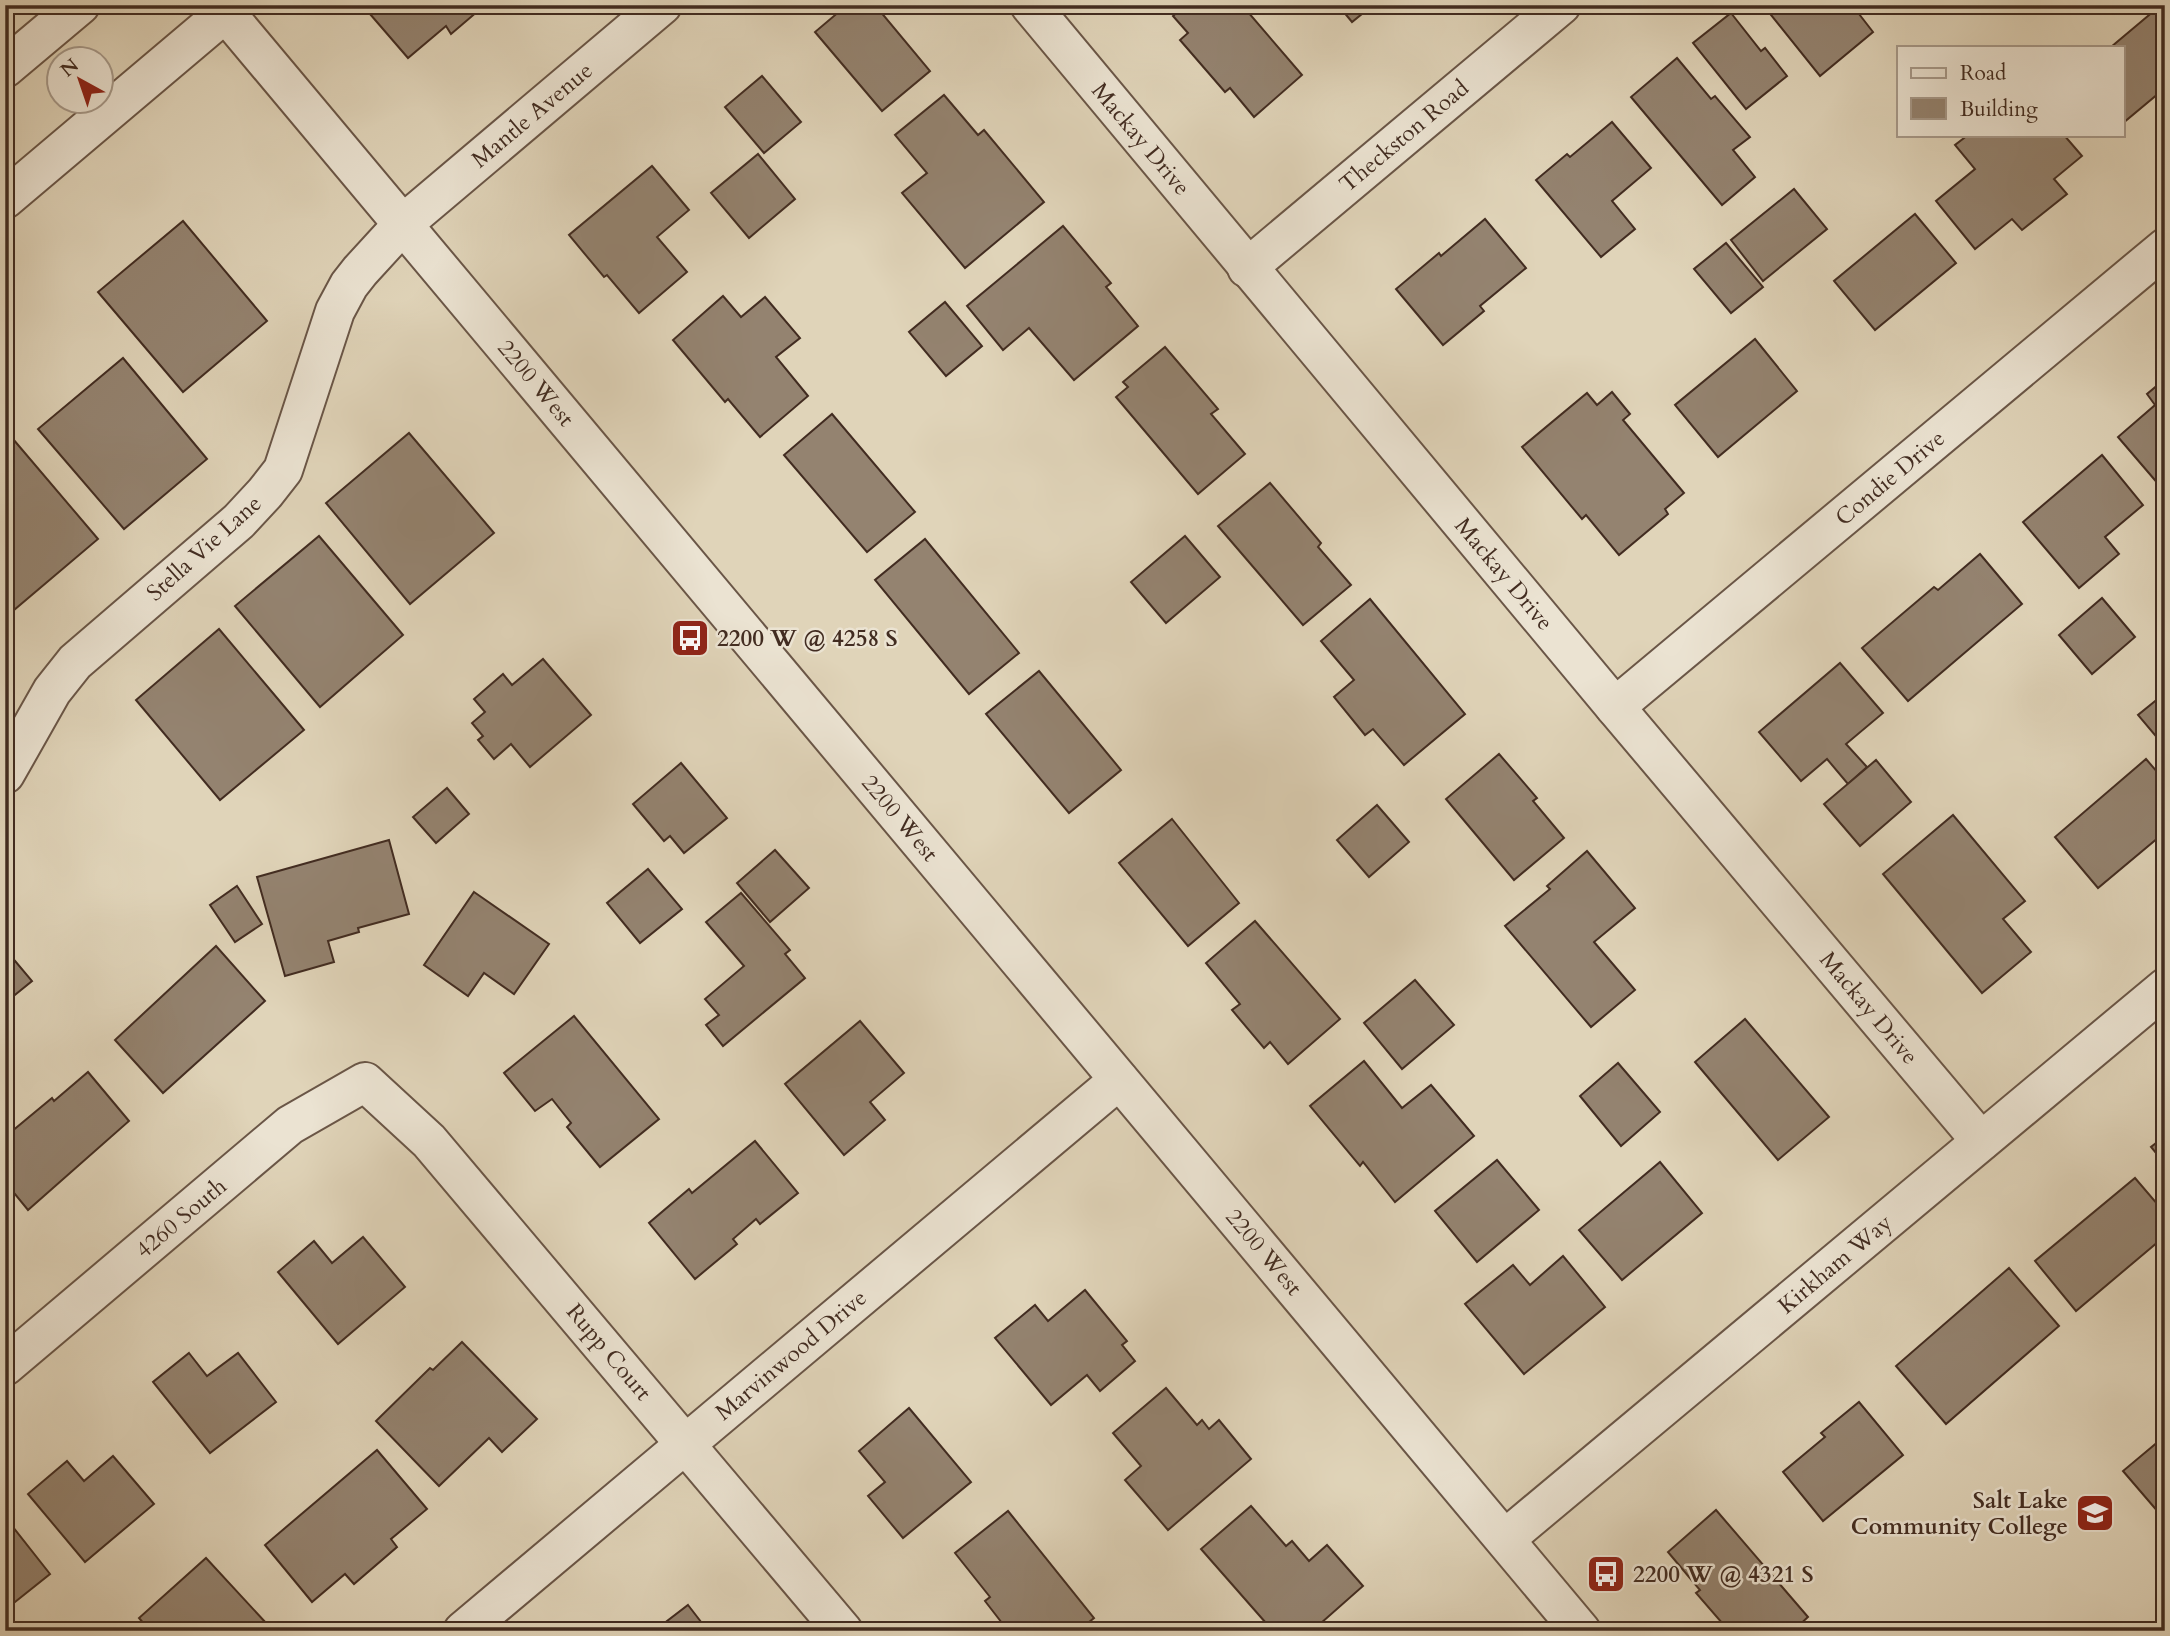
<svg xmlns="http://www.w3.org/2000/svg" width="2170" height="1636" viewBox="0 0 2170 1636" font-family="Cardo,serif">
	<rect width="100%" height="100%" fill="#e0d4b9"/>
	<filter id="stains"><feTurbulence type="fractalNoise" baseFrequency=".00286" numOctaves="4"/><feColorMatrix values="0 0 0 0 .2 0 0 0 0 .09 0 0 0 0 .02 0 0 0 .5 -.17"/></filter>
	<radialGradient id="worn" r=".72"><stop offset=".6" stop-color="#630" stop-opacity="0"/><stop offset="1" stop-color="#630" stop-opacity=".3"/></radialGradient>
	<!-- building -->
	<g fill="#948370" stroke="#422c21" stroke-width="2">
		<polygon points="380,5 485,5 451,34 446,26 408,58 370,14"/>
		<polygon points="847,5 875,5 930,71 882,111 815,32"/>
		<polygon points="1185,5 1242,5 1302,75 1254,117 1230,88 1225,92 1180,40 1188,33 1173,16"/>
		<polygon points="1338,5 1373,5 1352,22"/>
		<polygon points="1763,5 1852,5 1873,32 1820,76"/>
		<polygon points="2161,5 2165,5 2165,88 2123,123 2123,47 2111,47"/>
		<polygon points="1731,13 1761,51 1765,48 1787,76 1746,109 1693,43"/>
		<polygon points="1677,58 1711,99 1715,96 1750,137 1733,150 1755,177 1722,205 1631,97"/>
		<polygon points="762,76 801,122 764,153 725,107"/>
		<polygon points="944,95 978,135 984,130 1044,202 965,268 902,193 927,173 895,135"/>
		<polygon points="1612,122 1651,168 1612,201 1635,229 1601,257 1536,180 1567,154 1570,157"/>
		<polygon points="1968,135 2064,135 2082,156 2054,179 2067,194 2022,230 2012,219 1975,249 1936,201 1975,169 1955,145"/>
		<polygon points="758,154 795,199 749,238 711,193"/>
		<polygon points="652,166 689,210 657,237 687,272 639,313 607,275 604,277 569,235"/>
		<polygon points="1794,189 1827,229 1763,281 1731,240"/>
		<polygon points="1915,214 1956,263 1875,330 1834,281"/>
		<polygon points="1485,219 1526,268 1480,306 1484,311 1443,345 1396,289 1439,253 1441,256"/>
		<polygon points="183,221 267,321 183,392 98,292"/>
		<polygon points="1063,226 1111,283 1106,287 1138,326 1074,380 1029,328 1003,350 967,306"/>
		<polygon points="1726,243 1763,287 1731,313 1694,269"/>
		<polygon points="723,296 741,317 765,297 800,338 776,357 808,396 760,437 728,399 725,402 673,340"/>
		<polygon points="945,302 982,346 946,376 909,332"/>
		<polygon points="1755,339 1797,391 1718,457 1675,405"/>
		<polygon points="1165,347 1218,409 1211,414 1245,454 1198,494 1116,397 1128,387 1123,382"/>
		<polygon points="123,358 207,459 124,529 38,429"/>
		<polygon points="2165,379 2165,482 2160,486 2118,437 2155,405 2147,394"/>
		<polygon points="1612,392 1630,414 1623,420 1684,493 1665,509 1668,514 1619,555 1586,515 1582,519 1522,447 1587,393 1597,405"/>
		<polygon points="832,414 915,512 867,552 784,455"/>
		<polygon points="409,433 494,533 410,604 326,503"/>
		<polygon points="13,439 98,539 14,610 5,599 5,446"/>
		<polygon points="2102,455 2143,505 2105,537 2119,554 2079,588 2023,522"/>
		<polygon points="1270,483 1321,543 1318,547 1351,585 1303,625 1218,526"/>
		<polygon points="319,536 403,635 320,707 235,606"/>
		<polygon points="1185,536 1220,577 1166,623 1131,582"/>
		<polygon points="925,539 1019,653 969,694 875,580"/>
		<polygon points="1980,554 2022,604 1908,701 1862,648 1934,587 1938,590"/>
		<polygon points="2102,598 2135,637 2092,674 2059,635"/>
		<polygon points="1370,599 1465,714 1404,765 1373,729 1365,735 1334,697 1354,680 1321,641"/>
		<polygon points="219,629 304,730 220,800 136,700"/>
		<polygon points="543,659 591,715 530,767 511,744 494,759 478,740 483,736 472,723 485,712 474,699 503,674 512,685"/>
		<polygon points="1840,663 1883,713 1846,744 1867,767 1848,784 1827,759 1801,781 1759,732"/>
		<polygon points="1039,671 1121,770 1069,813 986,714"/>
		<polygon points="2165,693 2165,747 2138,715"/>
		<polygon points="1499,754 1537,798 1533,801 1564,838 1514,880 1446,799"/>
		<polygon points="2146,759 2165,781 2165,832 2098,888 2055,837"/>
		<polygon points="1876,760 1911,802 1860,846 1824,804"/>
		<polygon points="681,763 727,818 684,853 670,836 664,841 633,804"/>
		<polygon points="447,788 469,814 436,843 413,817"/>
		<polygon points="1377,805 1409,842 1369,877 1337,840"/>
		<polygon points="1953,815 2025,901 2003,919 2031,952 1982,993 1883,874"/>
		<polygon points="1172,819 1239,903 1188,946 1119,863"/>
		<polygon points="389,840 409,914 358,928 359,932 328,941 334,962 285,976 257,877"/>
		<polygon points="775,850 809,888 770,922 737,883"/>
		<polygon points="1587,851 1635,908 1594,942 1635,990 1591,1027 1505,926 1550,889 1547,886"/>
		<polygon points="648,869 682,909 640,943 607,903"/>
		<polygon points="237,886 262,924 235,942 210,905"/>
		<polygon points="474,892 549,944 514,994 484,973 468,996 424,965"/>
		<polygon points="741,893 790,950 785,954 805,978 723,1046 706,1025 719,1015 705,999 744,966 706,922"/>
		<polygon points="1255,921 1340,1019 1288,1064 1270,1042 1264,1048 1232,1010 1240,1004 1206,963"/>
		<polygon points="216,946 265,1001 163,1093 115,1040"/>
		<polygon points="5,949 32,981 5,1003"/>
		<polygon points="1415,980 1454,1025 1402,1069 1364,1023"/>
		<polygon points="574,1016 659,1119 600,1167 567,1127 571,1123 552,1099 535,1111 504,1073"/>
		<polygon points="1745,1019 1829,1117 1778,1160 1695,1062"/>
		<polygon points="860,1021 904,1073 870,1102 885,1120 844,1155 785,1084"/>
		<polygon points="1364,1061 1402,1108 1431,1085 1474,1136 1395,1202 1363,1162 1360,1166 1310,1106"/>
		<polygon points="1618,1063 1660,1112 1621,1146 1580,1096"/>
		<polygon points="88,1072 129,1121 28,1210 5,1182 5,1137 52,1098 54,1101"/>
		<polygon points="2165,1136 2165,1164 2151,1147"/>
		<polygon points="755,1141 798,1193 760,1224 756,1219 733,1239 737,1244 695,1279 649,1223 689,1189 692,1193"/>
		<polygon points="1497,1160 1539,1210 1477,1262 1435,1211"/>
		<polygon points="1660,1162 1702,1213 1622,1280 1579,1230"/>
		<polygon points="2135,1178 2165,1213 2165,1236 2076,1311 2035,1261"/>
		<polygon points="363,1237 405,1287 338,1344 278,1272 314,1241 332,1263"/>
		<polygon points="1563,1256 1605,1307 1524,1374 1465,1304 1513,1265 1530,1285"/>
		<polygon points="2009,1268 2059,1326 1946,1424 1896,1366"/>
		<polygon points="1085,1290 1127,1341 1122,1345 1135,1361 1100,1391 1087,1375 1051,1405 995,1338 1035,1305 1048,1321"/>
		<polygon points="462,1342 537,1419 502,1452 489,1438 439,1486 376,1421 430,1368 433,1370"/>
		<polygon points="189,1353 207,1376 238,1353 276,1402 210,1453 153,1382"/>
		<polygon points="1166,1388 1197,1425 1202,1420 1209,1429 1219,1420 1251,1459 1168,1530 1125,1480 1141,1466 1113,1433"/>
		<polygon points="1859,1402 1903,1455 1823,1521 1783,1472 1825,1437 1821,1433"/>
		<polygon points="909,1408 971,1482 903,1538 868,1496 885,1482 859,1451"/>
		<polygon points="2165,1436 2165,1520 2123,1471"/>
		<polygon points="377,1450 427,1509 391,1539 397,1547 354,1584 345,1574 312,1602 265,1545"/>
		<polygon points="113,1456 154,1504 85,1562 28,1494 67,1461 84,1481"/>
		<polygon points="1251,1506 1286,1546 1292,1541 1309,1561 1327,1545 1363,1586 1312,1631 1273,1631 1201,1549"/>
		<polygon points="1716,1510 1808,1617 1795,1629 1797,1631 1729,1631 1696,1593 1700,1590 1668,1552"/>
		<polygon points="1008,1511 1094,1618 1078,1631 992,1631 1002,1623 985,1601 990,1597 955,1553"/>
		<polygon points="9,1522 50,1574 5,1610 5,1525"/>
		<polygon points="206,1558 267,1624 259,1631 150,1631 139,1618"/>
		<polygon points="688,1605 708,1631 654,1631"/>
	</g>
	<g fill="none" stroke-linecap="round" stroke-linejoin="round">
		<defs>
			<g id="minor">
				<polyline points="1030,5 1615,707 1981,1141"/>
				<polyline points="5,68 80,5"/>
				<polyline points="5,199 225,13"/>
				<polyline points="1247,268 1561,5"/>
				<polyline points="1615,707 2165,248"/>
				<polyline points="5,774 52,691 75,662 239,521 265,493 283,470 335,311 349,285 360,271 403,224 662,5"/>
				<polyline points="5,1366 290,1125 365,1082 429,1141 843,1631"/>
				<polyline points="1505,1539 2165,988"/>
				<polyline points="463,1631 1119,1080"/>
			</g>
			<polyline id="tertiary" points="219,5 1581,1631"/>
		</defs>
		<!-- minor casing -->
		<use href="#minor" stroke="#6a5647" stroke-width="42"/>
		<!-- tertiary casing -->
		<use href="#tertiary" stroke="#6a5647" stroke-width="42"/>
		<!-- minor -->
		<use href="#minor" stroke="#ebe3d2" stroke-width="38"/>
		<!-- tertiary -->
		<use href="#tertiary" stroke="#ebe3d2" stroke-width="38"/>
	</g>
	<!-- icons -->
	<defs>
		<symbol id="bus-square" viewBox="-11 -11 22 22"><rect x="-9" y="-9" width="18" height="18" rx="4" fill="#8f2418" stroke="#ebe3d2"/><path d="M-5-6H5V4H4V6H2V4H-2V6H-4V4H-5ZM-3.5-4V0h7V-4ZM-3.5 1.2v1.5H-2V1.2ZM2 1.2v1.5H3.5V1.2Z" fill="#fff"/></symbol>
		<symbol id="university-square" viewBox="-11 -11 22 22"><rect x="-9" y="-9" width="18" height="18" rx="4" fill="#8f2418" stroke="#ebe3d2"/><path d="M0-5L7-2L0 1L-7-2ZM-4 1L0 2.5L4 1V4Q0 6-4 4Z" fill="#fff"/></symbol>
	</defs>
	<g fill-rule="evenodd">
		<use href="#bus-square" x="668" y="616" width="44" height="44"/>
		<use href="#university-square" x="2073" y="1491" width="44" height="44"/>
		<use href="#bus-square" x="1584" y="1552" width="44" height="44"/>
	</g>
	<g text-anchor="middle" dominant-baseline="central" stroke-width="5" stroke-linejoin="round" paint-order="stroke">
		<!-- street labels -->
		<g font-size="23" fill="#422c21" stroke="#ebe3d2">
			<text transform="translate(532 115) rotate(-40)">Mantle Avenue</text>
			<text transform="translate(1404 136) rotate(-40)">Theckston Road</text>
			<text transform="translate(1141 139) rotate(50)">Mackay Drive</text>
			<text transform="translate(536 383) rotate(50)">2200 West</text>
			<text transform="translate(1890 478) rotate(-40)">Condie Drive</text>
			<text transform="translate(204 548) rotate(-42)">Stella Vie Lane</text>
			<text transform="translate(1504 574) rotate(50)">Mackay Drive</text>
			<text transform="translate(900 818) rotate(50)">2200 West</text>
			<text transform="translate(1869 1008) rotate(50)">Mackay Drive</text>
			<text transform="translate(181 1218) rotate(-40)">4260 South</text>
			<text transform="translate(1264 1252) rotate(50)">2200 West</text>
			<text transform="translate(1835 1264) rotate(-40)">Kirkham Way</text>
			<text transform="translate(609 1352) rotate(50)">Rupp Court</text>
			<text transform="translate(791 1355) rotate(-40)">Marvinwood Drive</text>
		</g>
		<!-- poi labels -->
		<g font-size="23" font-weight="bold" fill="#422c21" stroke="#ebe3d2" text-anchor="start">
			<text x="717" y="638">2200 W @ 4258 S</text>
			<text x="2068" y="1500" text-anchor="end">Salt Lake<tspan x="2068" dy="26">Community College</tspan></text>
			<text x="1633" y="1574">2200 W @ 4321 S</text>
		</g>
	</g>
	<!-- margin -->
	<rect width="2170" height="1636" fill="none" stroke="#e0d4b9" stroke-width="28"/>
	<rect x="7" y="7" width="2156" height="1622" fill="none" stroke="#422c21" stroke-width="3.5"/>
	<rect x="14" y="14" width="2142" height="1608" fill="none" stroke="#422c21" stroke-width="2"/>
	<!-- legend -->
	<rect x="1897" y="46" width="228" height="91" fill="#ebe3d2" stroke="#a79a8b" stroke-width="2"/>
	<rect x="1911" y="68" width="35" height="10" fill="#ebe3d2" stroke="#a79a8b" stroke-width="2"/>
	<text x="1960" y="80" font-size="21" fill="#422c21">Road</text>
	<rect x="1911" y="98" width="35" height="21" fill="#948370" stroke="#a79a8b" stroke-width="2"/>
	<text x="1960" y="116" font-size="21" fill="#422c21">Building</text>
	<!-- north arrow -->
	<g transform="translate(80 80) rotate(320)"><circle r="33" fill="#ebe3d2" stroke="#a79a8b" stroke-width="2"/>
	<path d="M0-5L12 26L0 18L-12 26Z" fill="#8f2418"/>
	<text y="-10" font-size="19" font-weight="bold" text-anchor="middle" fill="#422c21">N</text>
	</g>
	<rect width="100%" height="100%" filter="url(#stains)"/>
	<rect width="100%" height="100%" fill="url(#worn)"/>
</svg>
